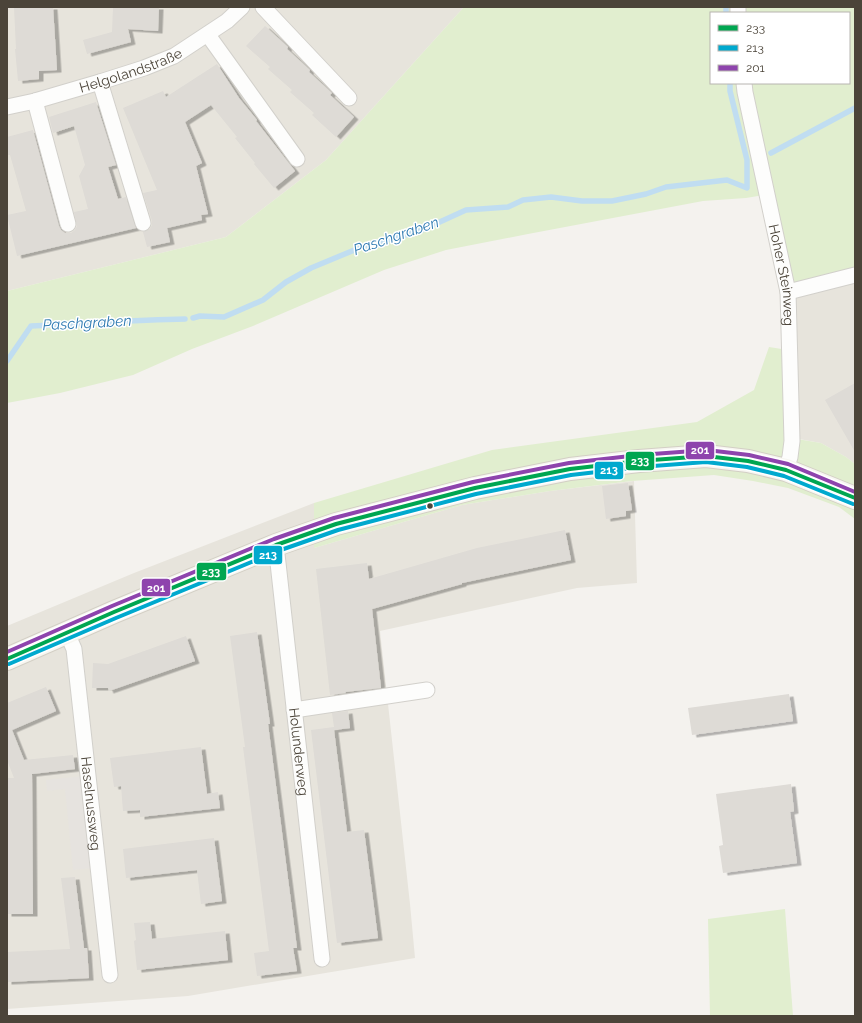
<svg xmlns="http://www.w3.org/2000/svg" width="862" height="1023" viewBox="0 0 862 1023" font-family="Raleway,sans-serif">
	<defs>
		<filter id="shadow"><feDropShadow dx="4.5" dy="2.5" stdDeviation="0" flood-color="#0004"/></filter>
	</defs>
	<rect width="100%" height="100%" fill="#f4f2ee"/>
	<!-- residential -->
	<g fill="#e7e4dc">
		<polygon points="7,7 464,7 326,160 226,237 7,291"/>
		<polygon points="855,276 855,464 846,457 821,443 788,437 788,350 798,350 791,294"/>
		<polygon points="634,481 637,583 577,588 380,631 410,904 415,958 188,996 7,1009 7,626 134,573 314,503 314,548 462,505 550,491"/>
	</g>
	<!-- green -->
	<g fill="#e1eecf">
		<polygon points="464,7 735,7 735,13 711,13 711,83 741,83 764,195 746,198 703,201 528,234 446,250 384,270 253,326 192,349 133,375 60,393 7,403 7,291 226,237 326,160"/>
		<polygon points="740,7 855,7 855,272 790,290 747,83 849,83 849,13 740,13"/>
		<polygon points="769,347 788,350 791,438 821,443 846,457 855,464 855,519 839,507 788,488 753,481 714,475 632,481 550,491 462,505 314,548 314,503 492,450 697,422 754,390"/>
		<polygon points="785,909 793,1016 710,1016 708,919"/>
	</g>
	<!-- parking -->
	<polygon fill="#e6e3df" points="83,776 93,868 73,870 65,789 47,791 46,780"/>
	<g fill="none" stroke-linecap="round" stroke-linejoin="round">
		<!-- stream -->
		<g stroke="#c0ddf1" stroke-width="5.5">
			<polyline points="726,7 726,13"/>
			<polyline points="771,153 855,108"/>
			<polyline points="193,318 200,316 224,317 263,300 286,282 311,268 364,246 420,231 466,210 508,207 523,200 551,197 582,201 612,201 646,194 666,187 727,180 747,188 747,160 730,91 730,83"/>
			<path d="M7 361 31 326C82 324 134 320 185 319"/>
		</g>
	</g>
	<!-- building -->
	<g fill="#dedbd6" filter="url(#shadow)">
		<polygon points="14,7 53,7 57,70 39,71 39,79 18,81 15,49 16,49"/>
		<polygon points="113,7 159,7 158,31 128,29 131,42 87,54 83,40 112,32"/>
		<polygon points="265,26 288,47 287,49 310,70 309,72 332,93 330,95 354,117 336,137 312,115 314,113 290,92 292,90 268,69 270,67 246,46"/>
		<polygon points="217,64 239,98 257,120 256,121 295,171 274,188 254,164 255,163 235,138 237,137 211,105 185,122 202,163 196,166 208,214 201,215 202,220 167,228 170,242 147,247 143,232 150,229 152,225 152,221 143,193 157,190 123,108 163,91 166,97"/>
		<polygon points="96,102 116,165 108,167 118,199 126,197 136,228 17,256 7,215 26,211 10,155 7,155 7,137 33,130 59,226 61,230 65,233 71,233 75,230 77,226 74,212 88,209 79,176 85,165 74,126 53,133 49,117"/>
		<polygon points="855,383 855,452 825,400"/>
		<polygon points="628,483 632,510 626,511 626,516 606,519 602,486"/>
		<polygon points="565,530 571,560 462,583 462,584 372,609 381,688 345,692 346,693 330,695 316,569 367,563 369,579 477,548"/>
		<polygon points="257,632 270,724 268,724 297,948 293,948 297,971 257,976 254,953 269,951 243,747 245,747 230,636"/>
		<polygon points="186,636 195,661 109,691 108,688 92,688 93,663 108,664"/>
		<polygon points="46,687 56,711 12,730 24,760 73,755 75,769 32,774 33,914 7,914 7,778 14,778 7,760 7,703"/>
		<polygon points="789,694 793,721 692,735 688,708"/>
		<polygon points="348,711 350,728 334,730 347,832 364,830 378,938 337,943 311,730 334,727 332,713"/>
		<polygon points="201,747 207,794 218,792 220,808 140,817 140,810 123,811 121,786 114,787 110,758"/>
		<polygon points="791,784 794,811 790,812 797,863 723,873 719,846 723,845 716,794"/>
		<polygon points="214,838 222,901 201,904 197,870 126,878 123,849"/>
		<polygon points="75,877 84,948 87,948 89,978 7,982 7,952 70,949 61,878"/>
		<polygon points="150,922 152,939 225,931 228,960 137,970 134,941 136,940 134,923"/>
	</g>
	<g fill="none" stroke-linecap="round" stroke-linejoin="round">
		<defs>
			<g id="minor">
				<polyline points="263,7 349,98"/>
				<polyline points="738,7 738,13"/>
				<polyline points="208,35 297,159"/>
				<polyline points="100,82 143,223"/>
				<path id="s1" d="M744 83 745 92 788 292 792 441 790 457 786 470"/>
				<polyline points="35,101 68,224"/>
				<path id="s2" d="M7 107 35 101 100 82 144 68 174 56 227 21 242 7"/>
				<polyline points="788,292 855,275"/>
				<path id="s3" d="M276 545 322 959"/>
				<path id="s4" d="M67 633 74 649 110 975"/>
				<polyline points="294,710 427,690"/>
			</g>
			<polyline id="secondary" points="7,659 114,612 276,545 336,524 475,488 570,469 639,461 706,456 748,461 786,470 855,498"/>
		</defs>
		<!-- minor casing -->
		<use href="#minor" stroke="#d2d0cb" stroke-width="17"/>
		<!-- secondary casing -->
		<use href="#secondary" stroke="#d3cfc5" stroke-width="24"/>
		<!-- minor -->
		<use href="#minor" stroke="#fdfdfc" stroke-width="15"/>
		<!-- secondary -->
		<use href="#secondary" stroke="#f7f6f1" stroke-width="22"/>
		<defs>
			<polyline id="bus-1" points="7,659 114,612 276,545 336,524 475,488 570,469 639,461 706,456 748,461 786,470 855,498"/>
			<polyline id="bus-2" points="9,664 116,618 278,551 338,530 476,494 571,475 640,467 706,462 747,467 784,476 853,504"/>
			<polyline id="bus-3" points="7,652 112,606 274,539 334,518 473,482 569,463 639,455 707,450 749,455 788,464 855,492"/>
		</defs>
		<!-- bus-1 casing -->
		<use href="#bus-1" stroke="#fff" stroke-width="7"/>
		<!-- bus-2 casing -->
		<use href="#bus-2" stroke="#fff" stroke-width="7"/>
		<!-- bus-3 casing -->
		<use href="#bus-3" stroke="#fff" stroke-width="7"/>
		<!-- bus-1 -->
		<use href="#bus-1" stroke="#00a651" stroke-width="4"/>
		<!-- bus-2 -->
		<use href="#bus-2" stroke="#00a9ce" stroke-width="4"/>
		<!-- bus-3 -->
		<use href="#bus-3" stroke="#8e44ad" stroke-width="4"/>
	</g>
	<!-- markers -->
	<circle fill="#4b4439" stroke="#fff" stroke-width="1.5" cx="430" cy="506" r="3.5"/>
	<g text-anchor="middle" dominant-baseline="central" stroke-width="3" stroke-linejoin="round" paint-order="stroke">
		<!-- street labels -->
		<g font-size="14" fill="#4b4439" stroke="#fff">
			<text stroke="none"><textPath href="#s2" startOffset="129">Helgolandstraße</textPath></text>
			<text stroke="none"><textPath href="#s1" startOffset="196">Hoher Steinweg</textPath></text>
			<text stroke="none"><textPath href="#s3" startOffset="208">Holunderweg</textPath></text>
			<text stroke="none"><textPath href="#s4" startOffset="173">Haselnussweg</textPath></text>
		</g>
		<!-- water labels -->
		<g font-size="15" font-style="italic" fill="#2e7ab2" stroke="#fff">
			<text transform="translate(396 236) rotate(-19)">Paschgraben</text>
			<text transform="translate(87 323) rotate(-3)">Paschgraben</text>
		</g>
	</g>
	<g stroke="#fff" stroke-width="1.5">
		<rect x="685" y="441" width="30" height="19" rx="4" fill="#8e44ad"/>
		<rect x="625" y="451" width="30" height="20" rx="4" fill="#00a651"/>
		<rect x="594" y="461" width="30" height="19" rx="4" fill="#00a9ce"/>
		<rect x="253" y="545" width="30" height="20" rx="4" fill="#00a9ce"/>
		<rect x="196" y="562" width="31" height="19" rx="4" fill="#00a651"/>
		<rect x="141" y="578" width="30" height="19" rx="4" fill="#8e44ad"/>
	</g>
	<g font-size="11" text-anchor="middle" font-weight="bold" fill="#fff">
		<text x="700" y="454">201</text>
		<text x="640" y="465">233</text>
		<text x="609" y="474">213</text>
		<text x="268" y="559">213</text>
		<text x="211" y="576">233</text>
		<text x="156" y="592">201</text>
	</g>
	<!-- border -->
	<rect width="862" height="1023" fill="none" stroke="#4b4439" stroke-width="16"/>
	<!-- legend -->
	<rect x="710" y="12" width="140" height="72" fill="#ffffff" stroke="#b7b4b0"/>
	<rect x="718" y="25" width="20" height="6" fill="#00a651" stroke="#b7b4b0"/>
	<text x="746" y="32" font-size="12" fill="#4b4439">233</text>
	<rect x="718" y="45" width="20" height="6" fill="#00a9ce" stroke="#b7b4b0"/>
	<text x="746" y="52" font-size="12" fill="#4b4439">213</text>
	<rect x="718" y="65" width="20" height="6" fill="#8e44ad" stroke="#b7b4b0"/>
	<text x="746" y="72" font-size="12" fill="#4b4439">201</text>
</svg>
